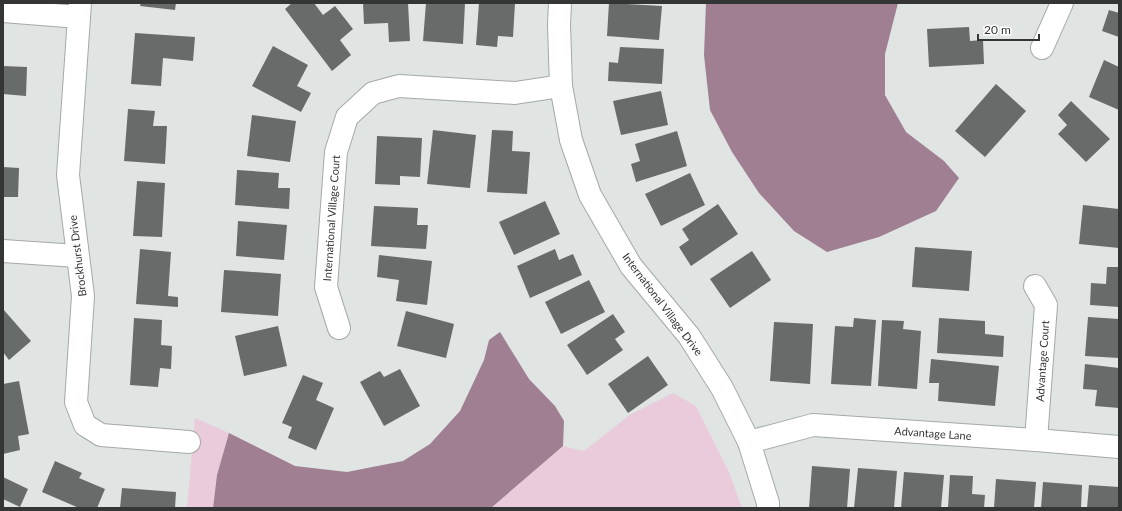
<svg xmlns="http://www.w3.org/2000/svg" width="1122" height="511" viewBox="0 0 1122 511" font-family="Lato,sans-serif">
	<rect width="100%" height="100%" fill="#e0e4e3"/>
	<!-- green -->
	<g fill="#e9cbdc">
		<polygon points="673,393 696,406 729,472 742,508 491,508 563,446 584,451 631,414"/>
		<polygon points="195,418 229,433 217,475 213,508 187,508"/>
	</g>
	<!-- water -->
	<g fill="#9f7f91">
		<polygon points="706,3 898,3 885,54 885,95 906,132 944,161 959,178 936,211 879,237 827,252 794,231 759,193 732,152 710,110 704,55"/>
		<polygon points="500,332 529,379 555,406 564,421 563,446 491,508 213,508 217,475 229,433 295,466 347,472 403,461 430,444 460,411 484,360 489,340"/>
	</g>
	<!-- building -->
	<g fill="#676b6a">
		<polygon points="141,3 176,3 175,10 140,6"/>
		<polygon points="292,3 314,3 323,15 335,6 353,29 340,40 351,55 332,71 285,9"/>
		<polygon points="363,3 408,3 410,41 389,42 388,23 364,24"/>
		<polygon points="426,3 465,3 463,44 423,41"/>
		<polygon points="479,3 515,3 513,37 498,36 497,47 476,45"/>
		<polygon points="609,3 662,6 659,40 607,36"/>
		<polygon points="1109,10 1119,13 1119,37 1102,31"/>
		<polygon points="969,27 970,41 983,40 984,64 929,67 927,29"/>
		<polygon points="135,33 195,37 193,61 163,58 161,86 131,84"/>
		<polygon points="273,46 308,65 297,86 311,93 301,112 252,86"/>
		<polygon points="620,47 664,49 662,84 608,81 609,62 618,63"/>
		<polygon points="1104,60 1119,67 1119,110 1089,97"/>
		<polygon points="3,66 27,67 26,96 3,94"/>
		<polygon points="996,84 1026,111 985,157 955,131"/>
		<polygon points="661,91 668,125 621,135 613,101"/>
		<polygon points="1071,101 1110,139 1086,162 1058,134 1067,125 1058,115"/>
		<polygon points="128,109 155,111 153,126 167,126 165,164 124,161"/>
		<polygon points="252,115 296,121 290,162 247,156"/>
		<polygon points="433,130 476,135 470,188 427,184"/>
		<polygon points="492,130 513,131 512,151 530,152 527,194 487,192"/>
		<polygon points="677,131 687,166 636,182 631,164 640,161 635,144"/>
		<polygon points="377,136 422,138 420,177 400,176 400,185 375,184"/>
		<polygon points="3,167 19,168 18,197 3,197"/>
		<polygon points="237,170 279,173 278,188 290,188 289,209 235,205"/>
		<polygon points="690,173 705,205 661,226 645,194"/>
		<polygon points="137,181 165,183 162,237 133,236"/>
		<polygon points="545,201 560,234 514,255 499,222"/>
		<polygon points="718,204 738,234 691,266 679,247 689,240 682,229"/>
		<polygon points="1083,205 1119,209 1119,248 1079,244"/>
		<polygon points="374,206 418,208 417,225 428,225 426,249 371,246"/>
		<polygon points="238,221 287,225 284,260 236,256"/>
		<polygon points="915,247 972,251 969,291 912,287"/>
		<polygon points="140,249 171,252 168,296 178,297 178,307 136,304"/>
		<polygon points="555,249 559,260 573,254 582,275 530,298 517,266"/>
		<polygon points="752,251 771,280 730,308 710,279"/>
		<polygon points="379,255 432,261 427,305 396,301 399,280 377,277"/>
		<polygon points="1107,267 1119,267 1119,307 1090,305 1091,283 1106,284"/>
		<polygon points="224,270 281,274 278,316 221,312"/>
		<polygon points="589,280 605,312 561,334 545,302"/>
		<polygon points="3,309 31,341 9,360 3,352"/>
		<polygon points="406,311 454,324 446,358 397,346"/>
		<polygon points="613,314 625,332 615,339 623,350 587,375 567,345"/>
		<polygon points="1088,317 1119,319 1119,358 1085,356"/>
		<polygon points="134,318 162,320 161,345 172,346 171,369 160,368 158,387 130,385"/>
		<polygon points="854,318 876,320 871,386 831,384 835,326 853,327"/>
		<polygon points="939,318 985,321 985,334 1004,336 1003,357 937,353"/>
		<polygon points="882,320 904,321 903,329 921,331 917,389 878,386"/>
		<polygon points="774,322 813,324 810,384 770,381"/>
		<polygon points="278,326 287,366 244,376 235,336"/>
		<polygon points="648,356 668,385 628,413 608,384"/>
		<polygon points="931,359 999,366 995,406 938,401 939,383 929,383"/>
		<polygon points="1085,364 1119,368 1119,408 1095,406 1097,390 1083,389"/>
		<polygon points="400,369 420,406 384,426 360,382 380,371 384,377"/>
		<polygon points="303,375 323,383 316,400 334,408 316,450 288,438 292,427 282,423"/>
		<polygon points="19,381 29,434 18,436 20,450 3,454 3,384"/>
		<polygon points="55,461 82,473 79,478 105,489 97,508 79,508 42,492"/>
		<polygon points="812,466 850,469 847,508 809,508"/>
		<polygon points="858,468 897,471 894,508 854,508"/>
		<polygon points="904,472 944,475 941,508 901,508"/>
		<polygon points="950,475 973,476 972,494 985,495 984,508 948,508"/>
		<polygon points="3,477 28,489 20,507 3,499"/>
		<polygon points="996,479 1036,482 1034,508 994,508"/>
		<polygon points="1043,482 1082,485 1081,508 1041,508"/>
		<polygon points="1089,485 1119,487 1119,508 1087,508"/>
		<polygon points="122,488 176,492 175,508 120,508"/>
	</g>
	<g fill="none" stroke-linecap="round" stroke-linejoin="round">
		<defs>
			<g id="minor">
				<polyline points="80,3 68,175 83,296 76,402 85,425 101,435 189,442"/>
				<polyline points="560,3 559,25 561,86 571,140 590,195 631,266 689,336 722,388 749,442 768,503 768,508"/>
				<polyline points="3,11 79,17"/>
				<polyline points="1042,48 1062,3"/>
				<polyline points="3,251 77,256"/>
				<polyline points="1035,286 1046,305 1036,440"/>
				<polyline points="339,328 326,287 336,152 347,117 373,93 399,86 515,93 561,86"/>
				<polyline points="749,442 813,425 1036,440 1119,447"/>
			</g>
		</defs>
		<!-- minor casing -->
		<use href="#minor" stroke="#a4a9a7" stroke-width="24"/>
		<!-- minor -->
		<use href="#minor" stroke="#fff" stroke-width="22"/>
	</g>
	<g text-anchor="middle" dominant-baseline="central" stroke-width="4" stroke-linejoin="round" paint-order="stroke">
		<!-- street labels -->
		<g font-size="11" fill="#343635" stroke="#fff">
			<text transform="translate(331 218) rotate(-86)">International Village Court</text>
			<text transform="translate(77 256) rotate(-97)">Brockhurst Drive</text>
			<text transform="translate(663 304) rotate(53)">International Village Drive</text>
			<text transform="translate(1042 361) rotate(-86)">Advantage Court</text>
			<text transform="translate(933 433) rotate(4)">Advantage Lane</text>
		</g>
	</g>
	<!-- border -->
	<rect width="1122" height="511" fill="none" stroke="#343635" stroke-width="8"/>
	<!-- scale -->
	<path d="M978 34v6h61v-6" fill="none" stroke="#343635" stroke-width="2"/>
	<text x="984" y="34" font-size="12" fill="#343635" stroke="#ffffff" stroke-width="3" paint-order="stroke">20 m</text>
</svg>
